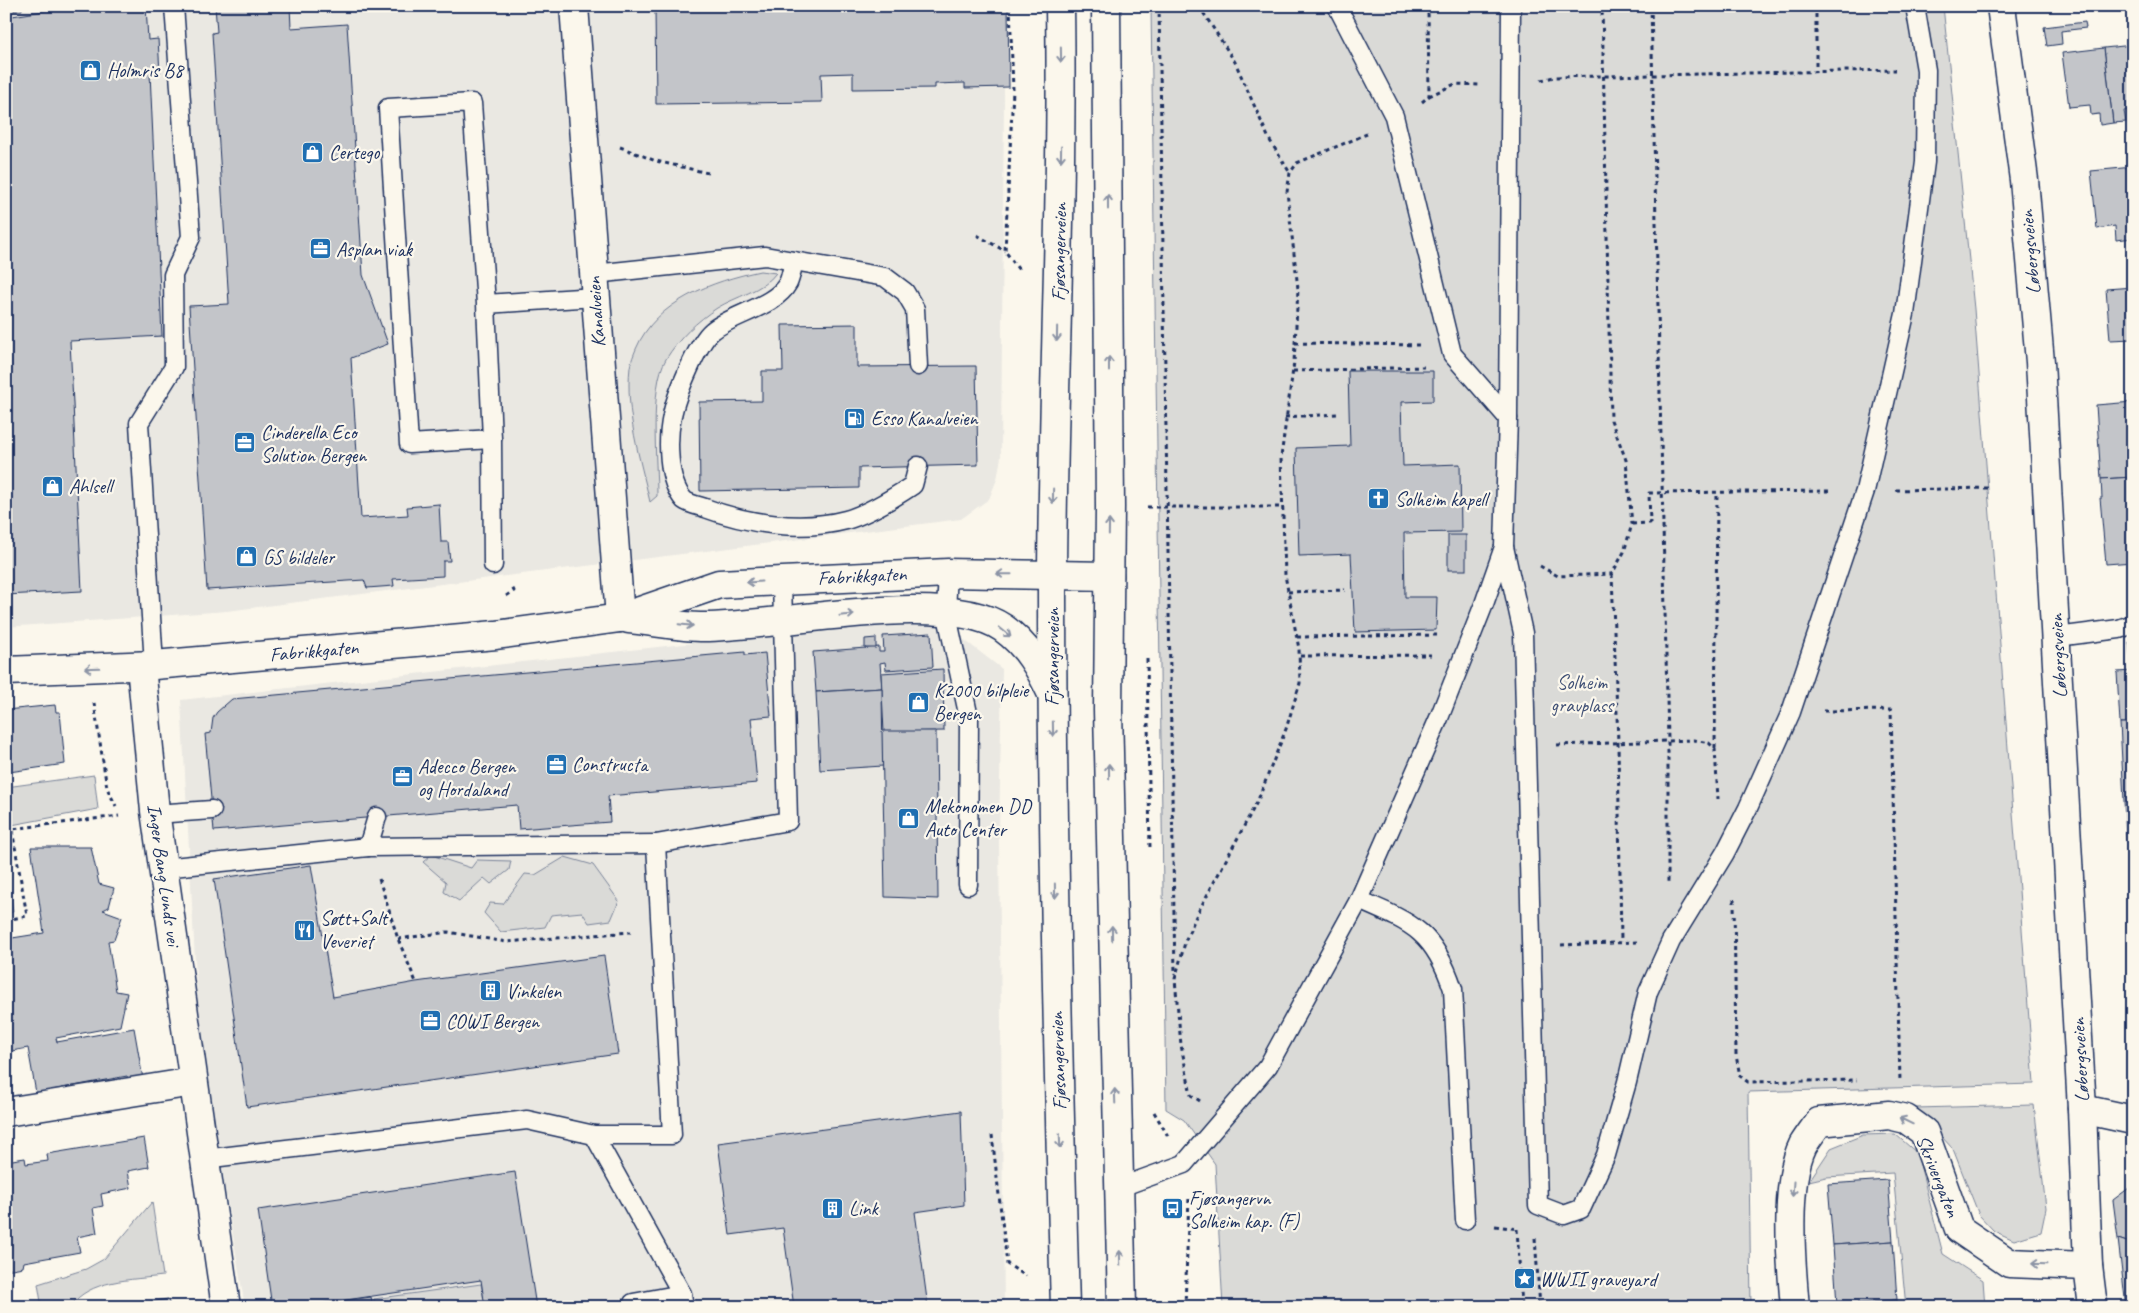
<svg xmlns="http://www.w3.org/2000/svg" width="2139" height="1313" viewBox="0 0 2139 1313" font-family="Caveat,sans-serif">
	<rect width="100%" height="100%" fill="#fbf7ec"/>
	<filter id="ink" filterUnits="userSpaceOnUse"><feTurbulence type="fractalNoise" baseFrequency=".02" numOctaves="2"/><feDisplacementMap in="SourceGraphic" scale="10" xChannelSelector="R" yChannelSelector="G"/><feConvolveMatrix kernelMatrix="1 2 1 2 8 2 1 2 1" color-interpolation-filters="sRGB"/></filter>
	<g filter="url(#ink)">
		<!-- built -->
		<g fill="#eae8e2">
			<polygon points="6,6 1003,6 1004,97 1001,457 997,479 989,499 961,519 227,611 6,627"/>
			<polygon points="945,625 1002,669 999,839 1004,1307 245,1307 199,1034 181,700 829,628"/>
		</g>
		<!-- green -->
		<g fill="#dadad7" stroke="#7a849a">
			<polygon points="1151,6 1943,6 1974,309 2034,1084 1748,1092 1751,1307 1223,1307 1215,1164 1184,1120 1166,1109"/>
			<path d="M760 271 776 273C764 290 735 297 717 308 697 321 679 338 666 359 649 387 657 462 657 496L650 502C640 459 625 412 630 367 631 361 634 354 636 349 656 301 713 281 760 271Z"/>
			<polygon points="94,775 98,809 6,826 6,787"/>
			<polygon points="431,855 471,868 477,860 511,861 509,870 491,884 484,878 459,901 444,892 446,882 423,862"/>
			<polygon points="565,857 593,865 619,901 611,920 589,923 582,912 551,915 545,927 501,932 484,913 490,903 503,904 525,874 535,875"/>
			<polygon points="6,859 13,912 6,913"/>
			<polygon points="2034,1105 2046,1208 2041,1232 2014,1240 1994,1231 1979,1215 1953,1149 1915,1108"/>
			<polygon points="1895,1134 1917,1153 1943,1254 1983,1280 1985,1307 1906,1307 1893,1173 1826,1177 1809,1181 1831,1148 1863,1135"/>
			<path d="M152 1202 163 1276C132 1280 89 1279 70 1307H14L41 1302 38 1284 86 1269 104 1259Z"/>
			<polygon points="481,1284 485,1306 375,1307 374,1299"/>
		</g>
		<!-- building -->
		<g fill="#c3c5c9" stroke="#1b2f5e">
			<polygon points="6,6 22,6 22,10 6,11"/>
			<polygon points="75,6 146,6 148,40 158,39 160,73 150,73 162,336 70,341 82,591 6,595 6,17"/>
			<polygon points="215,6 290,6 291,28 347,24 363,275 388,344 351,358 361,518 408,515 407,507 439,504 441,542 448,542 450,561 443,561 443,576 393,579 394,586 367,588 364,580 207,590 189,306 229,304 212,33 217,32"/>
			<polygon points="655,6 1008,6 1009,87 965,88 965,83 935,84 935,88 853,89 853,73 821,74 822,102 656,104"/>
			<polygon points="2085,22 2086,28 2061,31 2062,44 2047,46 2044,27"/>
			<polygon points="2133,45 2132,110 2124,111 2126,122 2113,123 2104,48"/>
			<polygon points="2104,48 2113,123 2100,125 2099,114 2091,115 2090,105 2069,107 2062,53"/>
			<polygon points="2133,167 2133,238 2116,240 2115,226 2097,229 2091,171"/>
			<polygon points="2133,287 2133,339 2110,340 2106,289"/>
			<polygon points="857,324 857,367 976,366 978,465 859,468 859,488 700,491 699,402 762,401 762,371 783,371 782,325"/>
			<polygon points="1348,371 1433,371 1433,401 1401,402 1403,466 1460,464 1461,532 1404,533 1405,597 1437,597 1436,630 1355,632 1351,554 1299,556 1296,448 1350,446"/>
			<polygon points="2133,402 2133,477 2101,479 2096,405"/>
			<polygon points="2133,477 2133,562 2106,564 2100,498 2102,498 2101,479"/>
			<rect x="1448" y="535" width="18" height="35"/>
			<polygon points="931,633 933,667 886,670 885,662 880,663 882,688 816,692 813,652 879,647 879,652 884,652 883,636"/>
			<polygon points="876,638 876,648 865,648 865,639"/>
			<polygon points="2133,641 2133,671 2132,671 2129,642"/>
			<polygon points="745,652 745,655 765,653 771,716 751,718 757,783 608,796 610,822 519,829 517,805 214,831 205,734 211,733 213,718 217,712 232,699"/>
			<polygon points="943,669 944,731 884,732 881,673"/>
			<polygon points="2132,671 2133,723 2120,723 2117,672"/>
			<polygon points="882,688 883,766 820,770 816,692"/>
			<polygon points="55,705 56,712 60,712 65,764 9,772 6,767 6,710"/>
			<polygon points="2120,723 2133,723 2133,820 2125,820"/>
			<polygon points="882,731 936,731 938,899 885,897"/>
			<polygon points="2125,820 2133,820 2133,918 2131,918"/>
			<polygon points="31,847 91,847 99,884 114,888 109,907 103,910 122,917 114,940 108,941 116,991 127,993 120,1026 56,1038 57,1042 134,1028 143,1079 129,1082 127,1076 36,1093 28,1048 6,1052 6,939 44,933"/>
			<polygon points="311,865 333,997 416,982 604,956 618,1054 247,1107 214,879"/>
			<polygon points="961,1111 964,1205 915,1212 928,1307 794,1307 783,1228 730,1235 718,1143"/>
			<polygon points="144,1138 149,1167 128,1171 131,1188 101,1194 103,1206 93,1208 97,1233 77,1237 80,1252 24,1262 23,1267 6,1270 6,1161 25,1158 26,1164 48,1161 47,1154"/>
			<polygon points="515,1172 536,1307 485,1307 481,1280 299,1307 272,1307 258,1210"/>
			<polygon points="1888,1180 1893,1241 1833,1245 1828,1184"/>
			<polygon points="2133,1185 2133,1244 2118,1239 2113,1200"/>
			<polygon points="2118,1239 2133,1244 2133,1307 2126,1307"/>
			<polygon points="1893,1241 1897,1300 1837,1305 1833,1245"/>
			<polygon points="371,1297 373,1307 299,1307"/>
			<polygon points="168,1299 170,1307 118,1307"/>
			<polygon points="1897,1300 1898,1307 1837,1307 1837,1305"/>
		</g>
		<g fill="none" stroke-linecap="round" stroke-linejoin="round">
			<defs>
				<g id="lane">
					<polyline points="1337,6 1394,116 1452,354 1508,418"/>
					<path d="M794 261C792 268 791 277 788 283 775 307 732 314 712 331 698 342 675 398 672 416 667 439 667 481 684 500 689 504 699 506 705 508 748 524 801 532 846 520 867 514 895 497 913 485L918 466"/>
					<polyline points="594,274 765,256 885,277 905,292 915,309 918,366"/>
					<polyline points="486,304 472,103 388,108 409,444 492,439 486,304 595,297"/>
					<polyline points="492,439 493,565"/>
					<polyline points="1504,547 1523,633 1538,1205 1564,1215 1581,1209 1606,1155 1627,1082 1648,992 1671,941 1725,853 1748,808 1791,712 1865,491 1905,314 1925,162 1926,70 1915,6"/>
					<polyline points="948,573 946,611 969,718 968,885"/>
					<polyline points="2057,637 2119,629 2133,624"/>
					<polyline points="154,665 139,423 174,367 173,275 191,237 174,6"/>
					<polyline points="155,814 212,810"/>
					<polyline points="368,847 656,844"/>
					<polyline points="163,868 368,847 377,817"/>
					<path d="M1359 900C1412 923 1434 931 1453 989L1465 1220"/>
					<polyline points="594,1135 682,1294"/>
					<polyline points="204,1159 527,1120 594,1135 672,1135 656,844 788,821 782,580"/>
					<polyline points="1118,1188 1184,1164 1268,1066 1359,900 1439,718 1484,604 1504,547 1508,418 1511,6"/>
					<polyline points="633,1307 633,1303 682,1294 684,1307"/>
				</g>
				<g id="street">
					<polyline points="141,666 155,811 226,1307"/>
					<polyline points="2082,1109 2133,1120"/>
					<polyline points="6,1112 193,1082"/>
					<path d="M1795 1307C1791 1263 1784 1183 1803 1145 1808 1137 1814 1129 1819 1122L1889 1115 1906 1119 1924 1132 1959 1229 2009 1263 2088 1266"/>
				</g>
				<g id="secondary">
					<polyline points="574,6 620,618"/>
					<polyline points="2001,6 2024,180 2040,362 2082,1109 2088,1266 2093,1307"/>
					<path d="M629 619C653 621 679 627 704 627 776 627 946 588 1003 628 1027 645 1040 668 1052 694"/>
					<polyline points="6,671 154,665 496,635 620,618 719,584 948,573 1109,576"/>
				</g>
				<g id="highway">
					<path d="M1060 6C1063 196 1053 385 1052 575 1052 819 1058 1063 1065 1307"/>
					<polyline points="1106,6 1110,507 1108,710 1122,1307"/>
				</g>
			</defs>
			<!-- lane casing -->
			<use href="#lane" stroke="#1b2f5e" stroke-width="21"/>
			<!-- street casing -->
			<use href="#street" stroke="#1b2f5e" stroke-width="31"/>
			<!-- secondary casing -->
			<use href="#secondary" stroke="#1b2f5e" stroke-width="31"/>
			<!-- highway casing -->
			<use href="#highway" stroke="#1b2f5e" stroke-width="31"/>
			<!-- path -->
			<g stroke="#1b2f5e" stroke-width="3" stroke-dasharray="4 4" stroke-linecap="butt">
				<polyline points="1010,6 1013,90 1005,251 1019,270"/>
				<polyline points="1159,6 1175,975"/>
				<polyline points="1199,6 1235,62 1269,139 1290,173"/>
				<polyline points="1651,6 1668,741 1668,885"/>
				<polyline points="1816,6 1816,71"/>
				<polyline points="1541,80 1554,77 1895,70"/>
				<polyline points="1429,96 1455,84 1481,85"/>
				<polyline points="1422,102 1429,96 1428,6"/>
				<polyline points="620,147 656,161 708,173"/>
				<polyline points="977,235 1005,251"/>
				<polyline points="1295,343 1419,345"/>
				<polyline points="1293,371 1424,367"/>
				<polyline points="1285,417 1339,414"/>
				<polyline points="1896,490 1989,488"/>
				<polyline points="1147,507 1283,507"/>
				<polyline points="1632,524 1650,523 1649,493 1832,491"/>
				<polyline points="1540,566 1558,576 1612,574 1624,552 1632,524 1626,460 1611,420 1602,6"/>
				<polyline points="1612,574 1618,743 1621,942"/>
				<polyline points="1288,592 1345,590"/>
				<polyline points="506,596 514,591 512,587"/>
				<polyline points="1297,637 1439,635"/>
				<polyline points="1300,656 1431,655"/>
				<polyline points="1147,659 1150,850"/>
				<polyline points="94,703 107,788 116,806"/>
				<polyline points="1824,711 1891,710 1900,1082"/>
				<polyline points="1557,745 1694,740 1709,743 1715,749 1718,799"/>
				<polyline points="1715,748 1717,493"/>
				<polyline points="379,879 398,939 416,982"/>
				<polyline points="1734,899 1736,1055 1740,1076 1748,1082 1857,1080"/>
				<polyline points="6,920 27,916 12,829 119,816"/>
				<polyline points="398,939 448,932 506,942 631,932"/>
				<polyline points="1561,945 1638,942"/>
				<polyline points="1200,1101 1191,1095 1181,1045 1175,979 1186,939 1197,914 1258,800 1286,729 1300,683 1299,649 1285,575 1281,457 1294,362 1298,289 1287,192 1290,173 1297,163 1367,134"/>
				<polyline points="1154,1112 1168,1136"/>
				<polyline points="992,1135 1007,1264 1026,1276"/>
				<polyline points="1495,1226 1518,1229"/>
				<polyline points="1517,1229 1522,1307"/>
				<polyline points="1535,1238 1540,1307"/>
				<polyline points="1185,1307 1189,1196"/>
			</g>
			<!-- lane -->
			<use href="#lane" stroke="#fbf7ec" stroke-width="18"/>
			<!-- street -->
			<use href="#street" stroke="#fbf7ec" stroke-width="28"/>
			<!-- secondary -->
			<use href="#secondary" stroke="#fbf7ec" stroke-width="28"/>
			<!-- highway -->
			<use href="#highway" stroke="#fbf7ec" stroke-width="28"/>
		</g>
		<!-- one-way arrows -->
		<defs><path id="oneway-shaft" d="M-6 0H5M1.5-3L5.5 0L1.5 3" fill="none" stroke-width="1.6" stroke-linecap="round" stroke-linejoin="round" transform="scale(1.25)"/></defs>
		<g stroke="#8b93a5">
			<use href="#oneway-shaft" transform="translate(1061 55) rotate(89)"/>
			<use href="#oneway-shaft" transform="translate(1061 154) rotate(91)"/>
			<use href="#oneway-shaft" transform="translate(1108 202) rotate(-90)"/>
			<use href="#oneway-shaft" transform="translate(1057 334) rotate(91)"/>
			<use href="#oneway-shaft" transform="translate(1109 364) rotate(-90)"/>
			<use href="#oneway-shaft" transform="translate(1053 496) rotate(91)"/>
			<use href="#oneway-shaft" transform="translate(1109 527) rotate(-89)"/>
			<use href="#oneway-shaft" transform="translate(1004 574) rotate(-179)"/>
			<use href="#oneway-shaft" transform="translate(754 582) rotate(176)"/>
			<use href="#oneway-shaft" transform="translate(847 615) rotate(-5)"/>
			<use href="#oneway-shaft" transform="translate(686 625) rotate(6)"/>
			<use href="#oneway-shaft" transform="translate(1005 632) rotate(39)"/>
			<use href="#oneway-shaft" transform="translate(92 668) rotate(178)"/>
			<use href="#oneway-shaft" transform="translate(1053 729) rotate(89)"/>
			<use href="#oneway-shaft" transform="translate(1109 771) rotate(-91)"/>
			<use href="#oneway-shaft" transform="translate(1055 891) rotate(89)"/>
			<use href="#oneway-shaft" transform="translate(1112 933) rotate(-91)"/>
			<use href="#oneway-shaft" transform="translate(1115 1096) rotate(-92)"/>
			<use href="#oneway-shaft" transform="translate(1906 1121) rotate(-154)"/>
			<use href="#oneway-shaft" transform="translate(1060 1141) rotate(88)"/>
			<use href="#oneway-shaft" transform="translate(1793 1189) rotate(94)"/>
			<use href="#oneway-shaft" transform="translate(1120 1258) rotate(-92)"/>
			<use href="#oneway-shaft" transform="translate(2039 1264) rotate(-178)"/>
		</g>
	</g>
	<!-- icons -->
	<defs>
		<symbol id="shop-square" viewBox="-11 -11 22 22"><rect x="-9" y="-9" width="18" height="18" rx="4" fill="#1f6fb2" stroke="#fbf7ec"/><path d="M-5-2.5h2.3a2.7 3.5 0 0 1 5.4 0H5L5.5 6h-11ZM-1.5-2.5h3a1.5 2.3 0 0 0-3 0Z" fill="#fff"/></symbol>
		<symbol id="office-square" viewBox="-11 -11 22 22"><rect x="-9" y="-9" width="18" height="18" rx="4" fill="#1f6fb2" stroke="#fbf7ec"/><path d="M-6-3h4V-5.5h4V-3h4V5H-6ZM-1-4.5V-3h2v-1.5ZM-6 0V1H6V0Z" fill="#fff"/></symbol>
		<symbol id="fuel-square" viewBox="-11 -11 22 22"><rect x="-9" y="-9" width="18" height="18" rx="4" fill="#1f6fb2" stroke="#fbf7ec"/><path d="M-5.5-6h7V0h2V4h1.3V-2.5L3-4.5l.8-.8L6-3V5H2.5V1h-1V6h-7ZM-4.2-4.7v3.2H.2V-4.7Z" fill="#fff"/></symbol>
		<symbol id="church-square" viewBox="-11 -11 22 22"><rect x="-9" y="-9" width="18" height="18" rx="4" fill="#1f6fb2" stroke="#fbf7ec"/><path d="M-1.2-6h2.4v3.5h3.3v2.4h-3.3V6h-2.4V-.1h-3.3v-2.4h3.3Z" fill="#fff"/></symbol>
		<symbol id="restaurant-square" viewBox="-11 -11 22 22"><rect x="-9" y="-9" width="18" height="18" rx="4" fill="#1f6fb2" stroke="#fbf7ec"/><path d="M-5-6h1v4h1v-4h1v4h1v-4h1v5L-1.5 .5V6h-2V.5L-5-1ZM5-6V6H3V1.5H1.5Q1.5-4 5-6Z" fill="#fff"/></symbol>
		<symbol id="building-square" viewBox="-11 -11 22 22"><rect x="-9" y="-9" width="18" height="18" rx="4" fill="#1f6fb2" stroke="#fbf7ec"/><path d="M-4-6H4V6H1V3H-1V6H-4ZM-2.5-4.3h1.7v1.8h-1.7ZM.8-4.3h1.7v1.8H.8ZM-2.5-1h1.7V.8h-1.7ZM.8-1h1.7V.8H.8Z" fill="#fff"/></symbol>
		<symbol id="bus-square" viewBox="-11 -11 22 22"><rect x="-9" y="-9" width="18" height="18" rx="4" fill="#1f6fb2" stroke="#fbf7ec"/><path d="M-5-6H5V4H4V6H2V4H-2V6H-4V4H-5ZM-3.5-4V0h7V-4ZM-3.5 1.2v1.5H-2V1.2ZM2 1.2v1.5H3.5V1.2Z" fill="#fff"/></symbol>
		<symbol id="sight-square" viewBox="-11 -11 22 22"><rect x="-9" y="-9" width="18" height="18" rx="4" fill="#1f6fb2" stroke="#fbf7ec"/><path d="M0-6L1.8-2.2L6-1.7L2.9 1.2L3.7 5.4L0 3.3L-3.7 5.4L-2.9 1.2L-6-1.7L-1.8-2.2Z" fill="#fff"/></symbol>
	</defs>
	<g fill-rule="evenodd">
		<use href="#shop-square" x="78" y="58" width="25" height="25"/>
		<use href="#shop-square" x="300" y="140" width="25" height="25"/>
		<use href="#office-square" x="308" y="236" width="25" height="25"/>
		<use href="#fuel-square" x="842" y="406" width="25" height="25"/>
		<use href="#office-square" x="232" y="430" width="25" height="25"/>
		<use href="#shop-square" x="40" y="474" width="25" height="25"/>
		<use href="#church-square" x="1366" y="486" width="25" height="25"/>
		<use href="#shop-square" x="234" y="544" width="25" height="25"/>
		<use href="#shop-square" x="906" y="690" width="25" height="25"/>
		<use href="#office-square" x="544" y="752" width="25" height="25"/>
		<use href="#office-square" x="390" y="764" width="25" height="25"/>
		<use href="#shop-square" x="896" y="806" width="25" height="25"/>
		<use href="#restaurant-square" x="292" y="918" width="25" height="25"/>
		<use href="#building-square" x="478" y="978" width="25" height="25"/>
		<use href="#office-square" x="418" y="1008" width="25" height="25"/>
		<use href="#building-square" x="820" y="1196" width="25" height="25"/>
		<use href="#bus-square" x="1160" y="1196" width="25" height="25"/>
		<use href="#sight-square" x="1512" y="1266" width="25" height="25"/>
	</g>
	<g text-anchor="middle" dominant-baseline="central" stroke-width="4.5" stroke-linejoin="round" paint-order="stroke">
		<!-- poi labels -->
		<g font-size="20" fill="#1b2f5e" stroke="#fbf7ec" text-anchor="start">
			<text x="107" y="70">Holmris B8</text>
			<text x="329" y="152">Certego</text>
			<text x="336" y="249">Asplan viak</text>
			<text x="871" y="418">Esso Kanalveien</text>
			<text x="261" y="432">Cinderella Eco<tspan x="261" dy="23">Solution Bergen</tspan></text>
			<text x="69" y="486">Ahlsell</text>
			<text x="1395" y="499">Solheim kapell</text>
			<text x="263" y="557">GS bildeler</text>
			<text x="934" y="690">K2000 bilpleie<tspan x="934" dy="23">Bergen</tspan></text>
			<text x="572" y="764">Constructa</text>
			<text x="418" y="766">Adecco Bergen<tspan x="418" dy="23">og Hordaland</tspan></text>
			<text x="925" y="806">Mekonomen DD<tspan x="925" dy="23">Auto Center</tspan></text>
			<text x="320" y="918">Søtt+Salt<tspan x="320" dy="23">Veveriet</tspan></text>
			<text x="506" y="991">Vinkelen</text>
			<text x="446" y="1021">COWI Bergen</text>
			<text x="1189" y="1198">Fjøsangervn<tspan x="1189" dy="23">Solheim kap. (F)</tspan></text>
			<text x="849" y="1208">Link</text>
			<text x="1540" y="1279">WWII graveyard</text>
		</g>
		<!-- street labels -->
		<g font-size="20" fill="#1b2f5e" stroke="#fbf7ec">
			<text transform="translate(1059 252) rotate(-89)">Fjøsangerveien</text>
			<text transform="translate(2030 252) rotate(-95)">Løbergsveien</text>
			<text transform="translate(596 312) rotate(-94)">Kanalveien</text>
			<text transform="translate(862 576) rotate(-3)">Fabrikkgaten</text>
			<text transform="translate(314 651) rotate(-5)">Fabrikkgaten</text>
			<text transform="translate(2058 656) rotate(-93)">Løbergsveien</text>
			<text transform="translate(1052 657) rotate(-90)">Fjøsangerveien</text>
			<text transform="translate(164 875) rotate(82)">Inger Bang Lunds vei</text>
			<text transform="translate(2080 1060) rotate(-93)">Løbergsveien</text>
			<text transform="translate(1058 1061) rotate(-92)">Fjøsangerveien</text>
			<text transform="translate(1938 1176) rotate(68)">Skrivergaten</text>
		</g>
		<!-- park labels -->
		<g font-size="20" fill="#415176" stroke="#fbf7ec">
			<text x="1582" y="682">Solheim<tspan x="1582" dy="23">gravplass</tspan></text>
		</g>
	</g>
	<!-- margin -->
	<rect width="2139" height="1313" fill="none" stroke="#fbf7ec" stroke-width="25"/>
	<rect x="12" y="12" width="2114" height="1288" fill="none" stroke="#1b2f5e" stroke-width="2" filter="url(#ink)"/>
</svg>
